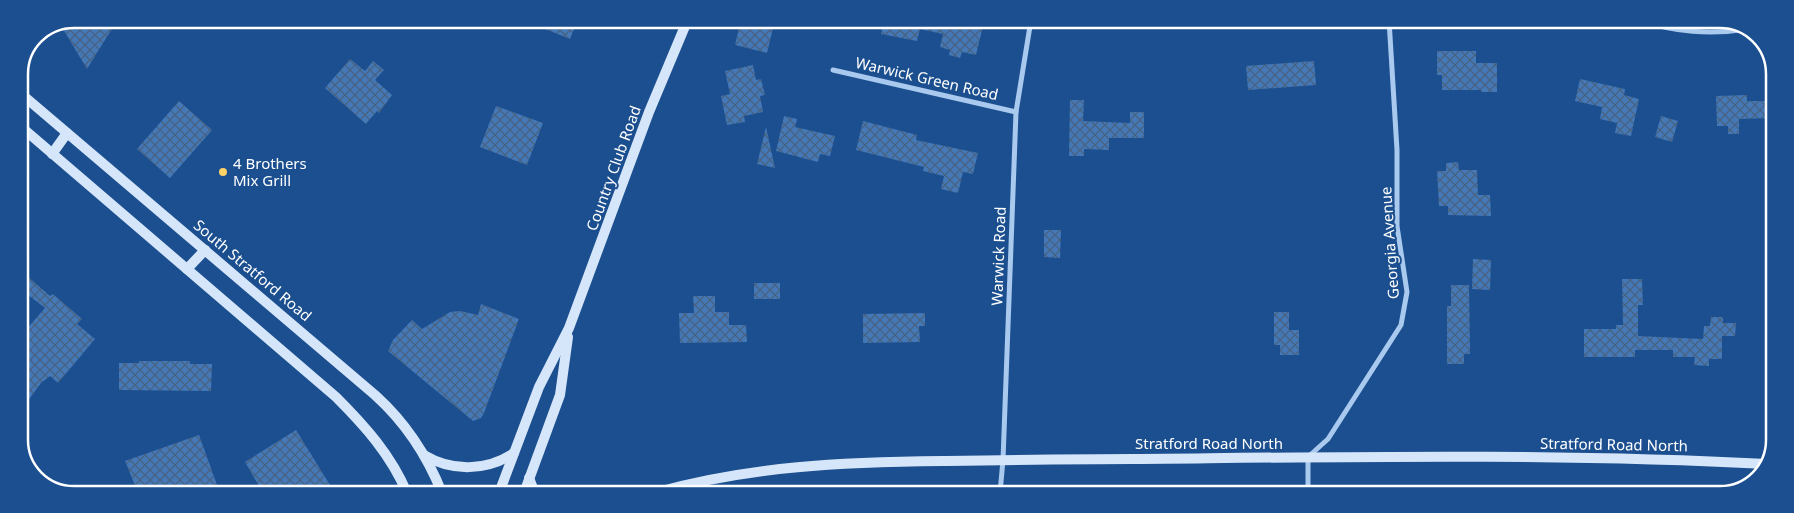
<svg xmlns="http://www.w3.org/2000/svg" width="1794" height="513" viewBox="0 0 1794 513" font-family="'Noto Sans',sans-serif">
	<defs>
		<pattern id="building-cross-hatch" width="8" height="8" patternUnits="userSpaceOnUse" patternTransform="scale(1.25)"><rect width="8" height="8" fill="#4478b7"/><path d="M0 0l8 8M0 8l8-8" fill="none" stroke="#486282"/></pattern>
	</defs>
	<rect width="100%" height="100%" fill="#1b4f8f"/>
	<!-- building -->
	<g fill="url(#building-cross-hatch)">
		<polygon points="73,19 118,19 87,69 60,24"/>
		<polygon points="520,19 578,19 570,39"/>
		<polygon points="741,19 775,20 767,53 735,45"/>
		<polygon points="884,20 974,20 984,22 976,55 962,52 960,58 949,55 950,50 940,47 943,34 920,29 917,41 881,34"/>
		<polygon points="1437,51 1476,51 1476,63 1497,63 1497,92 1481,92 1481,90 1442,90 1442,75 1437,75"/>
		<polygon points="350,59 365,71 373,61 384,70 375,80 392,95 379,113 377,111 366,124 325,88"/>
		<polygon points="1314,61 1316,85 1248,90 1246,66"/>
		<polygon points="753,65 756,80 761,79 765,95 760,96 763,112 744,116 745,122 727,125 721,96 730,94 725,71"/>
		<polygon points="1580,79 1625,89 1624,95 1639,99 1631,136 1615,133 1617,123 1600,119 1602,107 1575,101"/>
		<polygon points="1747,95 1747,101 1771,101 1772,118 1739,119 1739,134 1728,134 1728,126 1717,126 1716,96"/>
		<polygon points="1070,100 1084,100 1083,121 1130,123 1130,112 1144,112 1144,138 1109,138 1109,150 1084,149 1084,156 1069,156"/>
		<polygon points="179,101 212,130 170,178 137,149"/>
		<polygon points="496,106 543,123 527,165 480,147"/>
		<polygon points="784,116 797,119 795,127 835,136 830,156 820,154 818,162 776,151"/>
		<polygon points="1661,116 1678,121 1672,142 1655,137"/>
		<polygon points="863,121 917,135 916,140 978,153 973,174 963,172 958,193 941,189 944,176 923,171 924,167 856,150"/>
		<polygon points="766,127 775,168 757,164"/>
		<polygon points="1458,162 1459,170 1477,170 1478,195 1490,195 1491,216 1448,215 1448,206 1439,206 1437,171 1446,171 1446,163"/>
		<polygon points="1044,230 1061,230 1060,258 1044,257"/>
		<polygon points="1473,259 1491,260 1490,290 1472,289"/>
		<polygon points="19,269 50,296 53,294 82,319 77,324 95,339 58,383 50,376 41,383 19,413 19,352 29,347 19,338 45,308 27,294 19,303"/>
		<polygon points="1622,279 1642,279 1643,305 1638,305 1638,336 1703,339 1704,326 1710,326 1711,317 1723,317 1723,323 1736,323 1735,336 1722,336 1722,359 1709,359 1709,366 1694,365 1695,357 1673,357 1673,350 1635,350 1635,357 1584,357 1584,329 1616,329 1616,325 1623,325"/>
		<rect x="754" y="283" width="26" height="16"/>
		<polygon points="1451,285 1469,285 1470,354 1464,354 1464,364 1447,364 1447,306 1451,306"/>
		<polygon points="693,296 715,296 715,312 729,312 729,325 746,325 747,342 680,343 679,313 694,313"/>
		<polygon points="481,304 519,319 484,413 481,418 473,421 388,351 393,340 412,320 422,329 450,312 460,311 478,315"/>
		<polygon points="1274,312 1289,312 1289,330 1299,330 1299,355 1280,355 1280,345 1274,345"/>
		<polygon points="925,313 925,326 919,326 920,342 863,343 863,314"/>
		<polygon points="139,361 190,361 190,364 212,364 211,391 119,390 119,363 139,363"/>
		<polygon points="296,430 335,493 263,493 245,462"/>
		<polygon points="199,435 220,493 138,493 125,461"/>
	</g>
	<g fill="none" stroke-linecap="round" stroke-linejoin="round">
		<!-- minor -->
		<g stroke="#a9c9ee" stroke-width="5">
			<path d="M1638 20C1676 32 1709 35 1748 29"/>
			<polyline points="833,70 1016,112"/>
			<polyline points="1000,493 1003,460 1016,112 1031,20"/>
			<polyline points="1308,494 1308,457 1328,439 1401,325 1407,292 1397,226 1397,150 1389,20"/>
		</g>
		<!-- secondary -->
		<g stroke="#d6e6fa" stroke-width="10">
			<path d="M19 92 375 395C405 422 427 455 442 493"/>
			<path d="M19 125 336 397C365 426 391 455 407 493"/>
			<polyline points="52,154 67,133"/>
			<polyline points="187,269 205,250"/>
			<path d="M424 455C452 472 487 471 514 453"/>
			<polyline points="529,478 535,493"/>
			<polyline points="499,493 539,387 569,328 649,112 688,19"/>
			<polyline points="524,493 560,395 568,337"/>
			<path d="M654 493C749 466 845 462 943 461 1007 460 1070 459 1134 459 1345 457 1556 453 1767 464"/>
		</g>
	</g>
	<!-- markers -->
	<circle fill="#ffd166" stroke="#1b4f8f" stroke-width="2" cx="223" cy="172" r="5"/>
	<g text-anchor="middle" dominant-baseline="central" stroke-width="4" stroke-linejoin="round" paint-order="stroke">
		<!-- street labels -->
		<g font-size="15" fill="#fff" stroke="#1b4f8f">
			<text transform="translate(927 78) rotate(13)">Warwick Green Road</text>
			<text transform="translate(613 168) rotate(-70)">Country Club Road</text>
			<text transform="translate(1389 243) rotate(-94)">Georgia Avenue</text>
			<text transform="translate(998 256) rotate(-88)">Warwick Road</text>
			<text transform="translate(253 270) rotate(40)">South Stratford Road</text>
			<text x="1209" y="443">Stratford Road North</text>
			<text transform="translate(1614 444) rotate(1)">Stratford Road North</text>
		</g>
		<!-- poi labels -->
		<g font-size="15" fill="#fff" stroke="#1b4f8f" text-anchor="start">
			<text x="233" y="163">4 Brothers<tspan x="233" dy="17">Mix Grill</tspan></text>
		</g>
	</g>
	<!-- crop -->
	<path d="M0 0H1794V513H0ZM74 28H1720A46 46 0 0 1 1766 74V440A46 46 0 0 1 1720 486H74A46 46 0 0 1 28 440V74A46 46 0 0 1 74 28Z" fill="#1b4f8f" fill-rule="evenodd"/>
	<path fill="none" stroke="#fff" stroke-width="2.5" d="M74 28H1720A46 46 0 0 1 1766 74V440A46 46 0 0 1 1720 486H74A46 46 0 0 1 28 440V74A46 46 0 0 1 74 28Z"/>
</svg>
